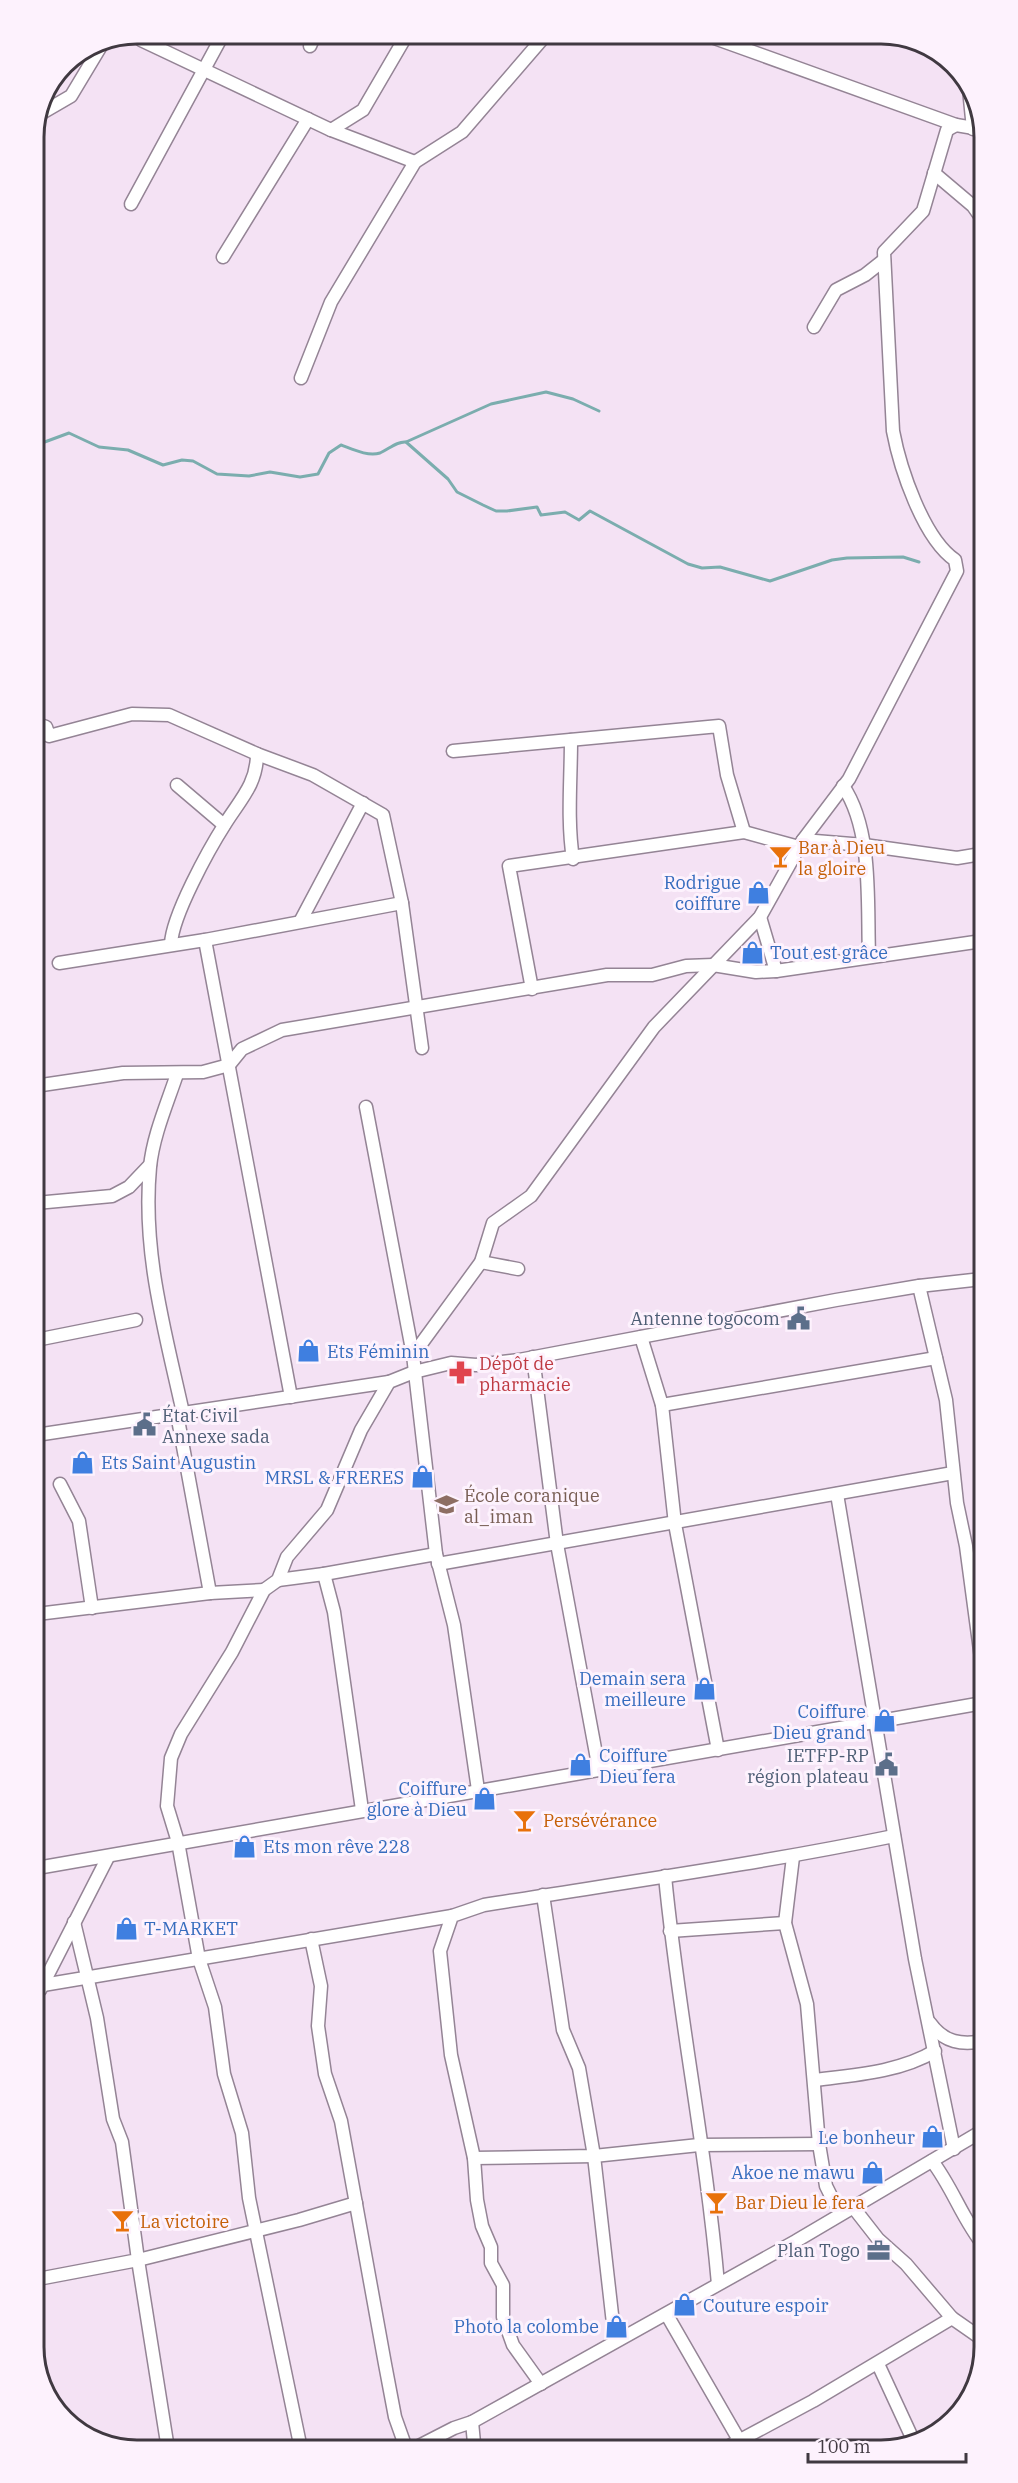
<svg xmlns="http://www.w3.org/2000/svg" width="1018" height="2483" viewBox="0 0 1018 2483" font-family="'IBM Plex Serif',serif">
	<rect width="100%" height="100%" fill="#f4e2f4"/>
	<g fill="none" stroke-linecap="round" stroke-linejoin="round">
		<!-- stream -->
		<g stroke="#7badae" stroke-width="3">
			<polyline points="406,442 491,404 546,392 573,399 599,411"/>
			<path d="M34 443H42L69 433 99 447 128 450 163 465 182 460 193 461 217 474 249 476 270 472 300 477 318 474 329 453 341 445C352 449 368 457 380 453 389 449 397 441 406 442L448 479 457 492 483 505 496 511H507L537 507 541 515 565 512 579 520 590 511 688 564 702 568 720 567 770 581 832 560 847 558 903 557 919 562"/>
		</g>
		<defs>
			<g id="minor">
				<polyline points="706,35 956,125 980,129"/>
				<polyline points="141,40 331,130 415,162"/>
				<polyline points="310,46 313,39"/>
				<polyline points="969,89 973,129"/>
				<polyline points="40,114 71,96 104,41"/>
				<polyline points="331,130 363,110 405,38"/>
				<polyline points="934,173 973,206 980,216"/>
				<polyline points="131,204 220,40"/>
				<polyline points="223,257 308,119"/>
				<polyline points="814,327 836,290 865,275 884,260"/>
				<polyline points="301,378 331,302 415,162 462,132 544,37"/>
				<polyline points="35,723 46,727 49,736 132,714 169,715 257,754 313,775 383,815 402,903 422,1048"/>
				<path d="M571 740C571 780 567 820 573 859"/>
				<polyline points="453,751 719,726 727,775 744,832"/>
				<polyline points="177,785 224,825"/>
				<path d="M843 786C873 830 867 903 869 955"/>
				<polyline points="803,840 864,845 957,858 981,854"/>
				<polyline points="760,917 776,971"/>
				<polyline points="301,920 363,803"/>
				<polyline points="205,940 291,1397"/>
				<path d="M171 944C172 916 209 849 225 824 240 800 257 784 257 754"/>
				<polyline points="59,963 205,940 402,903"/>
				<polyline points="532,989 509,866 744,832 799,847"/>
				<path d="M177 1074C167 1104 153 1136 150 1167 142 1252 165 1331 183 1413"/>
				<polyline points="35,1086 123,1073 203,1072 229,1065 242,1049 282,1030 607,975 652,975 686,966 713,965 756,972 776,971 982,941"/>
				<polyline points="366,1107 413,1355 436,1554 454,1625 478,1790"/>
				<polyline points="36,1203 112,1196 129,1187 150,1165"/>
				<polyline points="481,1262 518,1269"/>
				<polyline points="919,1286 946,1400 957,1503 966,1546 983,1673"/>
				<polyline points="641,1337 662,1405 675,1524 718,1750"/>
				<polyline points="36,1340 136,1320"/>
				<path d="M413 1355 481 1262 493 1223 531 1196 654 1027 760 917 803 840 849 779 957 571 955 560C923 538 900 468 893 431L884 252 923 211 947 130 956 125"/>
				<polyline points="533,1357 557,1544 599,1770"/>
				<polyline points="662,1405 936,1358"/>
				<polyline points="177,1414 210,1593"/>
				<polyline points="36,1435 389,1382"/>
				<polyline points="60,1484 79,1521 92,1608"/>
				<polyline points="837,1494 915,1959 954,2149"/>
				<polyline points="438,1564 953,1473"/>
				<polyline points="324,1574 436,1554"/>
				<polyline points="278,1580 324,1574 334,1612 362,1810"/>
				<polyline points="37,1614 210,1593 264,1590"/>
				<polyline points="37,1868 983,1703"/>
				<path d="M665 1876C678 2012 706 2147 718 2284"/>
				<polyline points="543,1895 563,2030 579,2068 594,2156 615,2341"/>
				<polyline points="670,1931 785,1923"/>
				<polyline points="311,1939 321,1986 318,2026 325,2074 341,2121 385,2364 395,2417 406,2448"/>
				<polyline points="37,1986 452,1916"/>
				<polyline points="40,1990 108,1857"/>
				<path d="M930 2023C944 2043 962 2045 984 2041"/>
				<path d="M815 2080C855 2075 900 2072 935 2051"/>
				<polyline points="474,2158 594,2156 699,2145 819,2144"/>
				<path d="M932 2161C953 2188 963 2221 985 2247"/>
				<polyline points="38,2279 138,2260 122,2142 113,2119 97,2018 74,1922"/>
				<polyline points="667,2315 739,2440"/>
				<polyline points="952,2318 985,2341"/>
				<polyline points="878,2364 915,2444"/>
				<path d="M541 2384 513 2345 503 2317V2285L491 2263V2247L482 2226 477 2200 474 2158 451 2055 440 1951 452 1916 484 1905C621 1883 758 1864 894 1836"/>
				<polyline points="472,2422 474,2443 478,2447"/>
				<polyline points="729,2446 813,2401 952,2318 906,2264 878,2239 853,2207 835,2204 826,2186 819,2144 807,2004 785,1923 793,1857"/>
				<polyline points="415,2448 454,2428 472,2422 796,2241 984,2130"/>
				<polyline points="168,2449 138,2260 299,2220 356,2203"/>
				<polyline points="301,2449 249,2198 242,2133 224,2074 215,2007 199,1959 178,1842 167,1806 171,1758 181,1734 232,1652 264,1590 278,1580 287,1557 327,1510 361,1430 389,1382 414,1372 451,1363 476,1365 519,1360 836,1300 919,1286 982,1279"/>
			</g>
		</defs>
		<!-- minor casing -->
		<use href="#minor" stroke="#948495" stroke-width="15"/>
		<!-- minor -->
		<use href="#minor" stroke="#fff" stroke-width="12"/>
	</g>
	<!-- icons -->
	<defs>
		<symbol id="bar-bare" viewBox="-9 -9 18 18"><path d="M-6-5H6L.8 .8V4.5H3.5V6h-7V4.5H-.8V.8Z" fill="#e8710a" stroke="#fdf2fd" stroke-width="2.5" paint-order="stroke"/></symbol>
		<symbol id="shop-bare" viewBox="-9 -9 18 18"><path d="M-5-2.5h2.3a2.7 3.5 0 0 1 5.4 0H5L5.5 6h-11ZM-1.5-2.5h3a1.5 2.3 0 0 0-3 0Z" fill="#3f7fe0" stroke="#fdf2fd" stroke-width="2.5" paint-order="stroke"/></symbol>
		<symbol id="civic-bare" viewBox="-9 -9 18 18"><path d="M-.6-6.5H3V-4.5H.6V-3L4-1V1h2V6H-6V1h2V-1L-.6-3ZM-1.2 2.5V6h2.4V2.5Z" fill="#5c6f8a" stroke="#fdf2fd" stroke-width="2.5" paint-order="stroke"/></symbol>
		<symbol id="pharmacy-bare" viewBox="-9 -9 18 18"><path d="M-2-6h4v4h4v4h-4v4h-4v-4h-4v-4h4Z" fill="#e0444e" stroke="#fdf2fd" stroke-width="2.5" paint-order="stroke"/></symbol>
		<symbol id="school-bare" viewBox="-9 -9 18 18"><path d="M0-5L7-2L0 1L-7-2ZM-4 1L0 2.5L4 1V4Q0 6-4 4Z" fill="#8d6e63" stroke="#fdf2fd" stroke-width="2.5" paint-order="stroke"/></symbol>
		<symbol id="office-bare" viewBox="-9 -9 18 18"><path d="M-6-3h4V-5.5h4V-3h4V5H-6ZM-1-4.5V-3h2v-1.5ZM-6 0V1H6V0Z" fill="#5c6f8a" stroke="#fdf2fd" stroke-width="2.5" paint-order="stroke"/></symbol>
	</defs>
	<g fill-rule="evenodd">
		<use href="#bar-bare" x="764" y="840" width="33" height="33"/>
		<use href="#shop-bare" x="742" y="876" width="33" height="33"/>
		<use href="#shop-bare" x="736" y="936" width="33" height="33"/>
		<use href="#civic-bare" x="782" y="1302" width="33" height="33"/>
		<use href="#shop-bare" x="292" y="1334" width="33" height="33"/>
		<use href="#pharmacy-bare" x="444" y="1356" width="33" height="33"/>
		<use href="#civic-bare" x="128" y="1408" width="33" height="33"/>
		<use href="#shop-bare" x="66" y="1446" width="33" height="33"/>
		<use href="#shop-bare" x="406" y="1460" width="33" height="33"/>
		<use href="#school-bare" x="430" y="1488" width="33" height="33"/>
		<use href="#shop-bare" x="688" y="1672" width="33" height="33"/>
		<use href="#shop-bare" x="868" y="1704" width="33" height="33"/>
		<use href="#shop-bare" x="564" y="1748" width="33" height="33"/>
		<use href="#civic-bare" x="870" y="1748" width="33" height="33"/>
		<use href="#shop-bare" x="468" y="1782" width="33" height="33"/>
		<use href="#bar-bare" x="508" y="1804" width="33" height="33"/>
		<use href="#shop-bare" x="228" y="1830" width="33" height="33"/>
		<use href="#shop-bare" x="110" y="1912" width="33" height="33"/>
		<use href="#shop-bare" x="916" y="2120" width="33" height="33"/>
		<use href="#shop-bare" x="856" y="2156" width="33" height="33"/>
		<use href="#bar-bare" x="700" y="2186" width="33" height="33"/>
		<use href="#bar-bare" x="106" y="2204" width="33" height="33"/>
		<use href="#office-bare" x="862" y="2234" width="33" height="33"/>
		<use href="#shop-bare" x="668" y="2288" width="33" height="33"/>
		<use href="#shop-bare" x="600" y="2310" width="33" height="33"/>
	</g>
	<g text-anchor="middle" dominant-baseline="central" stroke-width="6" stroke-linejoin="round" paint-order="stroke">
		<!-- food labels -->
		<g font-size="18" fill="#c56008" stroke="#fdf2fd" text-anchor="start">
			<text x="798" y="847">Bar à Dieu<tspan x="798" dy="21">la gloire</tspan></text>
			<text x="543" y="1820">Persévérance</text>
			<text x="735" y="2202">Bar Dieu le fera</text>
			<text x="140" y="2221">La victoire</text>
		</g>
		<!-- shop labels -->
		<g font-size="18" fill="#366cbe" stroke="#fdf2fd" text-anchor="end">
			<text x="741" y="882">Rodrigue<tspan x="741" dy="21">coiffure</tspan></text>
			<text x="770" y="952" text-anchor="start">Tout est grâce</text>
			<text x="327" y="1351" text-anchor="start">Ets Féminin</text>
			<text x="101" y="1462" text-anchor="start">Ets Saint Augustin</text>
			<text x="404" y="1477">MRSL &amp; FRERES</text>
			<text x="686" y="1678">Demain sera<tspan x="686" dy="21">meilleure</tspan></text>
			<text x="866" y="1711">Coiffure<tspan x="866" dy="21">Dieu grand</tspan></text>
			<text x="599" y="1755" text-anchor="start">Coiffure<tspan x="599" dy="21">Dieu fera</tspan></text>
			<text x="467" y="1788">Coiffure<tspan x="467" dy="21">glore à Dieu</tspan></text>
			<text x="263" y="1846" text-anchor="start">Ets mon rêve 228</text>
			<text x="144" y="1928" text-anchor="start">T-MARKET</text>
			<text x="915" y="2137">Le bonheur</text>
			<text x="855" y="2172">Akoe ne mawu</text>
			<text x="703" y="2305" text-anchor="start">Couture espoir</text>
			<text x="599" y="2326">Photo la colombe</text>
		</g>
		<!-- service labels -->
		<g font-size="18" fill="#4e5e75" stroke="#fdf2fd" text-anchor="end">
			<text x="780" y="1318">Antenne togocom</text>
			<text x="162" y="1415" text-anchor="start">État Civil<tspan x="162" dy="21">Annexe sada</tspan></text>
			<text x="869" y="1755">IETFP-RP<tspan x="869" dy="21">région plateau</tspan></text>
			<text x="860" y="2250">Plan Togo</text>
		</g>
		<!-- health labels -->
		<g font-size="18" fill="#be3a42" stroke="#fdf2fd" text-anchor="start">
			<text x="479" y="1363">Dépôt de<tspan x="479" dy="21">pharmacie</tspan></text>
		</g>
		<!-- education labels -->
		<g font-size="18" fill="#785e54" stroke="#fdf2fd" text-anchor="start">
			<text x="464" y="1495">École coranique<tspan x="464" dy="21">al_iman</tspan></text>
		</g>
	</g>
	<!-- crop -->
	<path d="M0 0H1018V2483H0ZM137 44H881A93 93 0 0 1 974 137V2347A93 93 0 0 1 881 2440H137A93 93 0 0 1 44 2347V137A93 93 0 0 1 137 44Z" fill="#fdf2fd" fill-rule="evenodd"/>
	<path fill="none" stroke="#403941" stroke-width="3" d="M137 44H881A93 93 0 0 1 974 137V2347A93 93 0 0 1 881 2440H137A93 93 0 0 1 44 2347V137A93 93 0 0 1 137 44Z"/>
	<!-- scale -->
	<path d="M808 2453v9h158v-9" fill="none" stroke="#403941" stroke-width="3"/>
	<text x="817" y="2453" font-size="18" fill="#403941" stroke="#fdf2fd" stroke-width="4.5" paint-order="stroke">100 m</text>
</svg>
